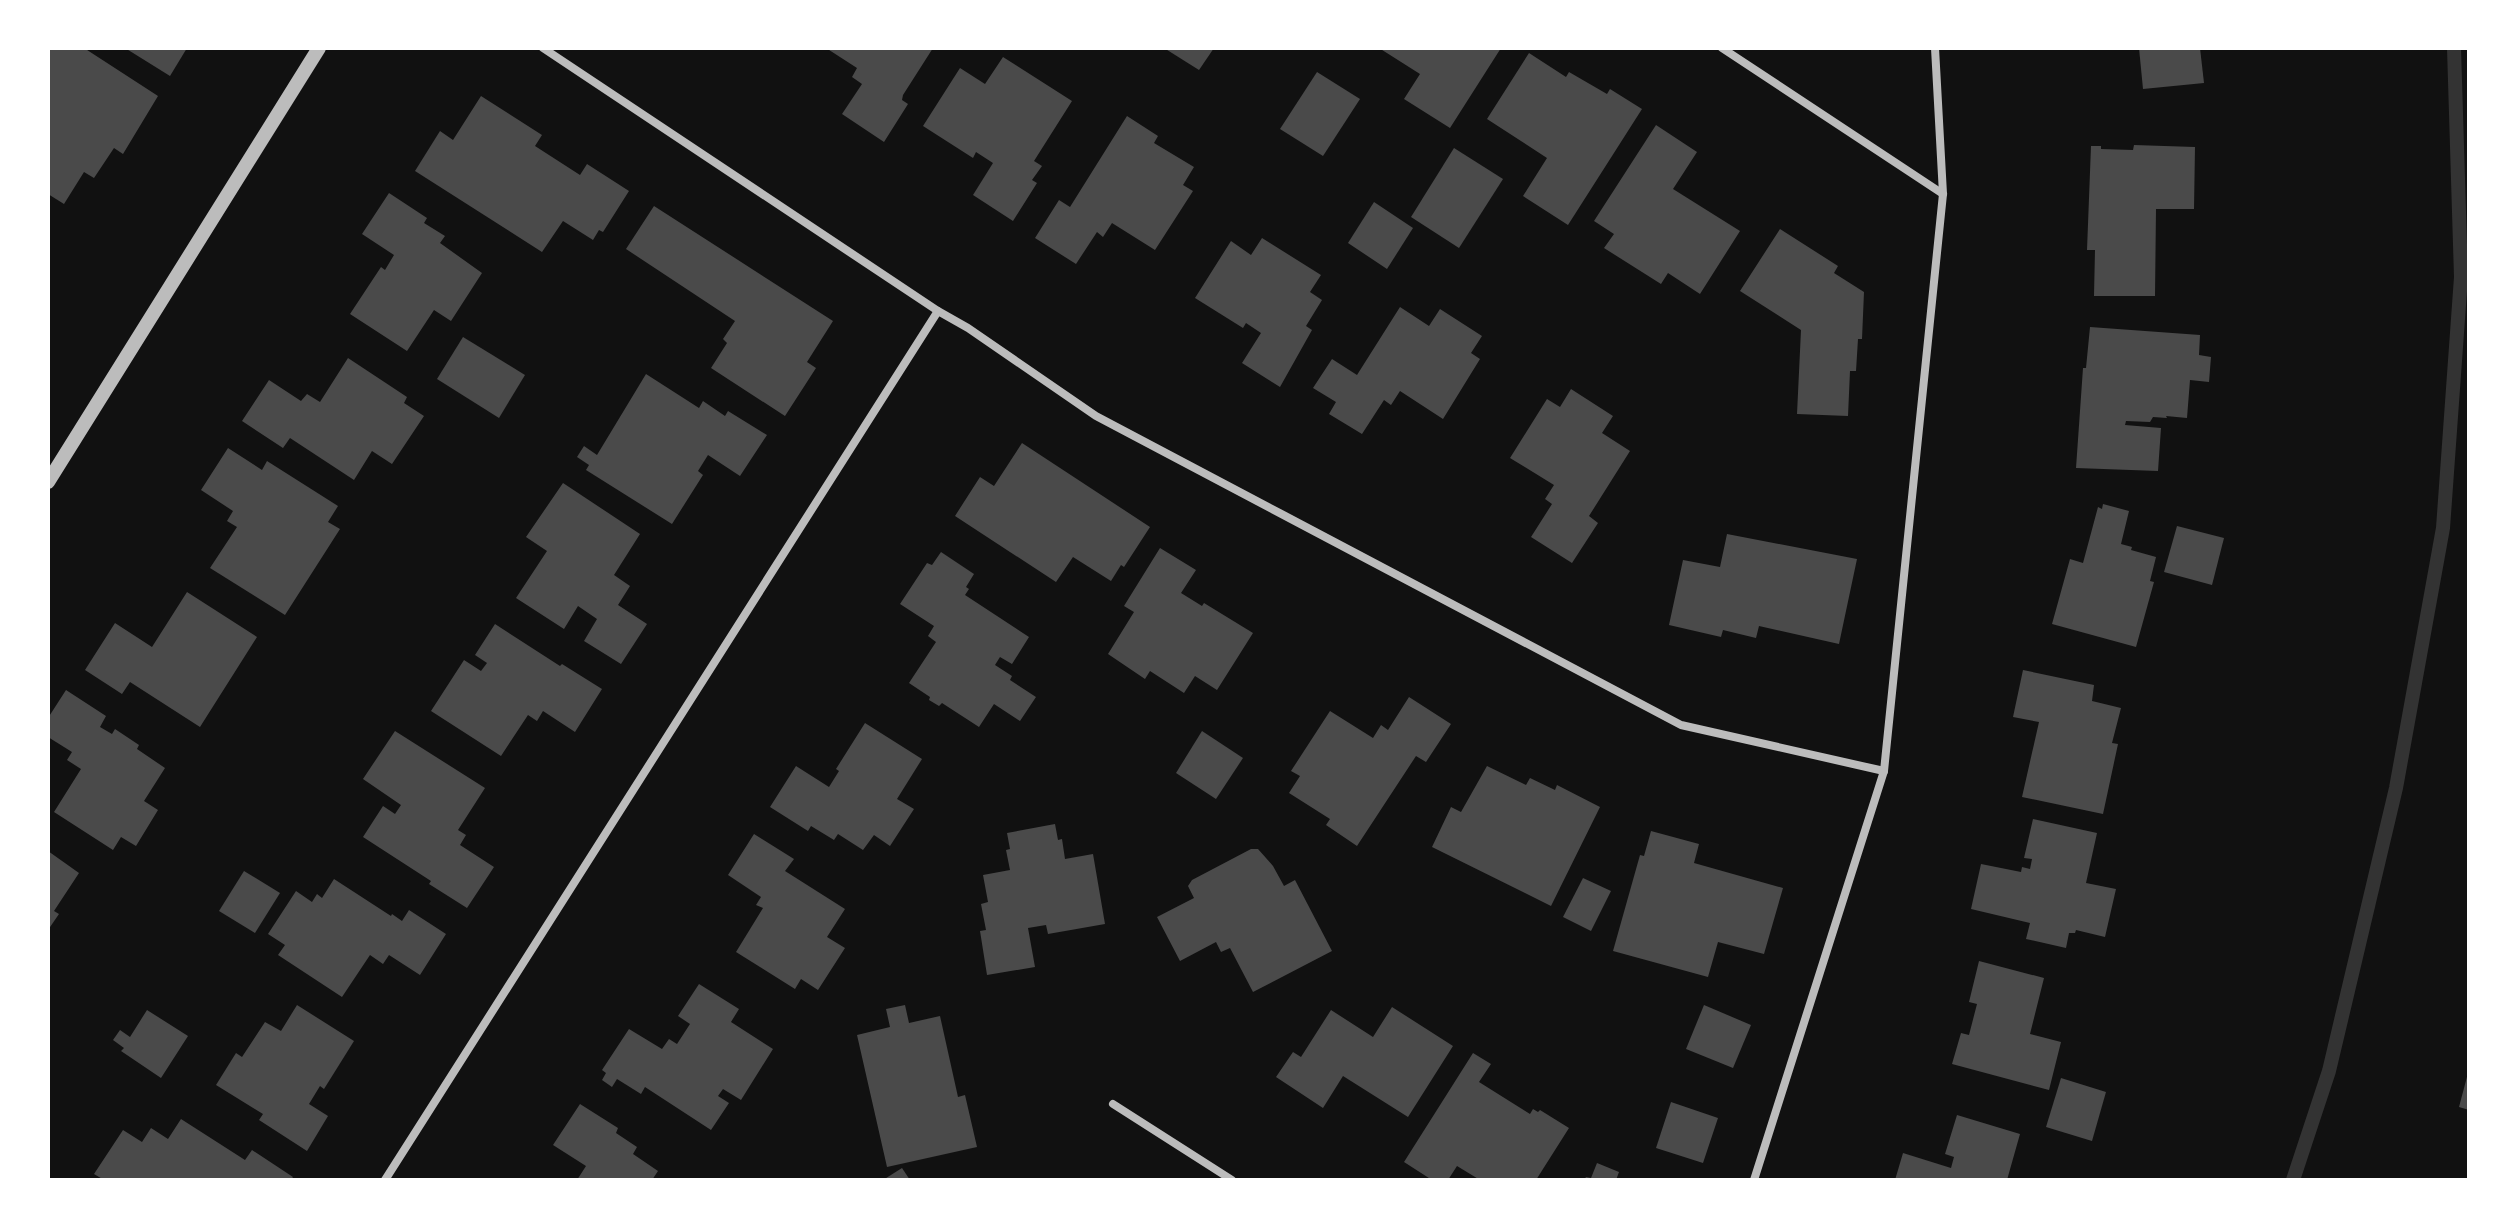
<svg xmlns="http://www.w3.org/2000/svg" width="2517" height="1228" viewBox="0 0 2517 1228" font-family="'Noto Sans',sans-serif">
	<rect width="100%" height="100%" fill="#111"/>
	<g fill="none" stroke-linecap="round" stroke-linejoin="round">
		<!-- stream -->
		<polyline stroke="#333" stroke-width="14" points="2293,1180 2329,1071 2396,788 2443,528 2461,277 2454,48"/>
	</g>
	<!-- building -->
	<g fill="#4a4a4a">
		<polygon points="48,48 84,48 158,96 123,154 114,148 94,178 84,172 64,204 48,194"/>
		<polygon points="125,48 187,48 170,76"/>
		<polygon points="826,48 933,48 903,95 902,100 908,104 884,142 842,114 862,84 852,77 857,68"/>
		<polygon points="1164,48 1214,48 1199,70"/>
		<polygon points="1379,48 1501,48 1450,128 1404,99 1420,74"/>
		<polygon points="2139,48 2200,48 2204,83 2143,89"/>
		<polygon points="1529,53 1566,77 1569,72 1607,94 1610,89 1642,109 1568,225 1523,196 1547,158 1487,119"/>
		<polygon points="1003,57 1072,101 1034,161 1042,166 1032,180 1037,183 1013,221 973,195 993,163 976,152 973,158 923,126 960,68 985,84"/>
		<polygon points="1317,72 1360,99 1323,156 1280,129"/>
		<polygon points="481,96 542,135 535,146 580,175 587,164 629,191 603,232 599,230 593,240 563,221 542,252 415,171 440,131 453,140"/>
		<polygon points="1127,116 1158,136 1154,143 1194,167 1183,185 1193,191 1155,250 1112,223 1103,237 1097,232 1076,264 1035,238 1059,200 1070,207"/>
		<polygon points="1656,125 1697,152 1673,189 1740,231 1700,294 1668,273 1661,284 1604,248 1614,234 1594,221"/>
		<polygon points="2134,145 2195,147 2194,209 2156,209 2155,296 2094,296 2095,250 2087,250 2091,146 2101,146 2101,149 2133,150"/>
		<polygon points="1454,148 1503,179 1459,248 1411,217"/>
		<polygon points="389,193 427,218 424,223 445,236 440,243 482,273 451,321 434,310 407,351 350,314 381,267 385,270 394,255 362,234"/>
		<polygon points="1374,202 1413,228 1387,269 1348,243"/>
		<polygon points="654,206 833,321 807,362 816,368 785,416 711,368 727,343 723,339 735,321 626,249"/>
		<polygon points="1780,229 1838,266 1834,273 1864,292 1862,339 1858,339 1856,371 1850,371 1848,416 1797,414 1801,330 1740,291"/>
		<polygon points="1262,238 1321,275 1310,292 1322,300 1306,326 1312,330 1280,387 1242,363 1261,333 1246,323 1243,328 1195,298 1231,241 1251,255"/>
		<polygon points="1400,307 1429,326 1440,309 1482,336 1471,353 1480,359 1443,419 1400,391 1391,405 1384,400 1362,434 1329,414 1336,402 1313,388 1332,359 1357,375"/>
		<polygon points="2090,327 2200,335 2199,355 2211,357 2209,382 2190,380 2187,418 2166,416 2167,418 2153,417 2150,422 2126,421 2125,425 2161,428 2158,471 2076,468 2083,368 2086,368"/>
		<polygon points="463,337 525,375 499,418 437,379"/>
		<polygon points="348,358 407,397 404,403 424,416 392,464 372,451 354,480 290,438 283,448 242,421 269,380 301,401 307,394 320,402"/>
		<polygon points="646,374 699,408 703,401 725,416 728,411 767,435 740,476 708,455 698,471 703,475 672,524 586,470 589,465 577,457 584,446 597,455"/>
		<polygon points="1571,389 1613,416 1602,433 1630,451 1589,516 1598,523 1572,563 1531,537 1552,504 1545,499 1554,485 1510,458 1547,399 1560,407"/>
		<polygon points="1022,443 1150,527 1124,567 1121,565 1111,581 1073,557 1056,582 955,516 980,477 994,486"/>
		<polygon points="228,448 262,470 267,461 338,506 328,522 340,529 285,615 210,568 237,527 227,521 233,511 201,490"/>
		<polygon points="563,483 640,534 614,575 630,586 618,605 647,624 621,664 584,641 597,619 578,606 564,629 516,598 547,551 526,537"/>
		<polygon points="2103,504 2129,511 2121,544 2132,547 2131,550 2156,557 2150,581 2154,582 2136,647 2052,624 2070,559 2083,563 2098,507 2102,509"/>
		<polygon points="2177,526 2224,538 2212,585 2164,572"/>
		<polygon points="1727,534 1857,559 1839,644 1759,626 1756,638 1723,630 1721,637 1669,625 1683,560 1720,567"/>
		<polygon points="1160,548 1196,570 1181,593 1202,606 1204,603 1253,633 1217,690 1195,676 1184,693 1150,671 1145,679 1108,654 1134,612 1124,606"/>
		<polygon points="941,552 974,574 966,587 969,589 965,595 1029,637 1012,664 1000,657 995,665 1012,676 1010,680 1036,697 1020,721 994,704 979,727 942,703 939,706 929,700 930,697 909,683 936,642 928,636 934,626 900,604 927,563 932,565"/>
		<polygon points="187,592 257,637 200,727 130,682 122,694 85,670 115,623 152,647"/>
		<polygon points="495,624 560,666 562,664 602,689 575,732 543,711 537,721 528,715 501,756 431,711 464,660 481,671 487,663 475,655"/>
		<polygon points="2023,670 2094,685 2092,701 2121,708 2112,743 2118,744 2103,814 2022,797 2039,722 2013,717"/>
		<polygon points="66,690 106,716 100,727 112,734 115,729 139,745 137,749 165,768 144,801 158,810 136,846 121,837 113,850 54,812 81,769 67,760 72,752 48,737 48,718"/>
		<polygon points="1409,697 1451,724 1426,762 1416,756 1357,846 1326,825 1330,819 1289,793 1300,776 1291,771 1330,711 1373,738 1381,725 1388,730"/>
		<polygon points="865,723 922,759 897,799 914,809 890,846 874,835 863,850 838,834 834,840 811,826 808,831 770,807 796,766 829,787 839,771 836,769"/>
		<polygon points="395,731 485,788 458,830 466,835 460,845 494,867 467,908 429,884 431,881 363,837 383,806 395,814 401,805 363,779"/>
		<polygon points="1202,731 1243,758 1216,799 1176,773"/>
		<polygon points="1487,766 1526,785 1530,778 1555,790 1557,785 1600,807 1551,906 1432,847 1451,807 1461,812"/>
		<polygon points="2033,819 2097,833 2086,883 2116,889 2105,937 2076,930 2075,933 2069,933 2066,948 2026,939 2030,923 1971,909 1981,864 2021,872 2022,867 2030,869 2032,859 2024,858"/>
		<polygon points="1055,824 1058,840 1062,839 1065,859 1093,854 1105,924 1048,934 1046,925 1028,928 1035,967 987,975 980,931 986,930 981,904 988,902 983,875 1010,870 1006,850 1010,849 1007,833"/>
		<polygon points="1651,831 1699,844 1694,863 1783,888 1764,954 1718,942 1708,977 1613,951 1640,855 1644,856"/>
		<polygon points="754,834 794,859 785,871 845,909 827,937 845,948 818,990 801,979 795,989 736,952 763,908 756,905 761,897 728,875"/>
		<polygon points="1251,849 1258,849 1273,866 1284,886 1295,880 1332,951 1253,992 1230,948 1221,952 1216,942 1180,961 1157,917 1194,898 1188,886 1192,880"/>
		<polygon points="48,851 79,873 54,911 59,914 48,930"/>
		<polygon points="244,871 280,893 255,933 219,911"/>
		<polygon points="1583,878 1611,891 1591,931 1563,917"/>
		<polygon points="334,879 391,916 392,914 402,921 409,910 446,934 420,975 389,955 383,964 370,955 342,997 278,955 285,945 268,934 296,891 312,902 317,894 322,898"/>
		<polygon points="1979,961 2044,978 2030,1034 2061,1042 2049,1090 1952,1064 1961,1033 1969,1035 1977,1004 1969,1002"/>
		<polygon points="699,984 739,1009 731,1022 773,1049 741,1100 723,1089 718,1096 729,1103 711,1130 645,1087 641,1094 617,1079 612,1087 602,1080 606,1073 602,1070 629,1029 662,1049 669,1039 677,1044 690,1024 678,1016"/>
		<polygon points="297,1005 354,1041 324,1089 320,1086 309,1104 328,1116 307,1151 259,1120 263,1114 216,1085 236,1053 242,1057 265,1022 281,1031"/>
		<polygon points="905,1005 909,1023 940,1016 958,1097 965,1095 977,1147 887,1167 857,1035 890,1027 886,1009"/>
		<polygon points="1704,1005 1751,1025 1733,1068 1686,1049"/>
		<polygon points="1392,1007 1453,1046 1408,1117 1343,1076 1323,1108 1276,1077 1293,1052 1301,1057 1331,1010 1373,1037"/>
		<polygon points="147,1010 188,1036 161,1078 121,1051 124,1048 113,1040 120,1030 130,1037"/>
		<polygon points="1473,1053 1491,1064 1479,1082 1530,1114 1533,1109 1538,1112 1540,1110 1569,1128 1536,1180 1480,1180 1457,1166 1448,1180 1432,1180 1404,1162"/>
		<polygon points="2468,1073 2469,1073 2469,1110 2459,1107"/>
		<polygon points="2061,1078 2106,1092 2092,1141 2046,1127"/>
		<polygon points="1671,1102 1718,1118 1703,1163 1656,1148"/>
		<polygon points="580,1104 618,1128 616,1133 637,1147 633,1154 658,1171 652,1180 577,1180 586,1166 553,1145"/>
		<polygon points="1957,1115 2020,1134 2007,1180 1895,1180 1903,1153 1951,1168 1954,1157 1945,1154"/>
		<polygon points="181,1119 245,1160 252,1150 293,1177 291,1180 104,1180 94,1174 123,1130 142,1142 151,1128 168,1139"/>
		<polygon points="1597,1163 1619,1172 1616,1180 1584,1180 1586,1177 1591,1178"/>
		<polygon points="902,1168 910,1180 883,1180"/>
	</g>
	<g fill="none" stroke-linecap="round" stroke-linejoin="round">
		<!-- minor -->
		<g stroke="#bcbcbc" stroke-width="8">
			<polyline points="543,48 938,311 968,328 1096,416 1681,725 1884,771"/>
			<polyline points="1722,48 1943,194"/>
			<polyline points="1113,1104 1232,1180"/>
			<polyline points="385,1180 938,311"/>
			<polyline points="1754,1180 1884,771 1943,194 1935,48"/>
		</g>
		<!-- tertiary -->
		<polyline stroke="#bcbcbc" stroke-width="14" points="48,482 319,48"/>
	</g>
	<!-- border -->
	<rect width="2517" height="1228" fill="none" stroke="#ffffff" stroke-width="100"/>
</svg>
